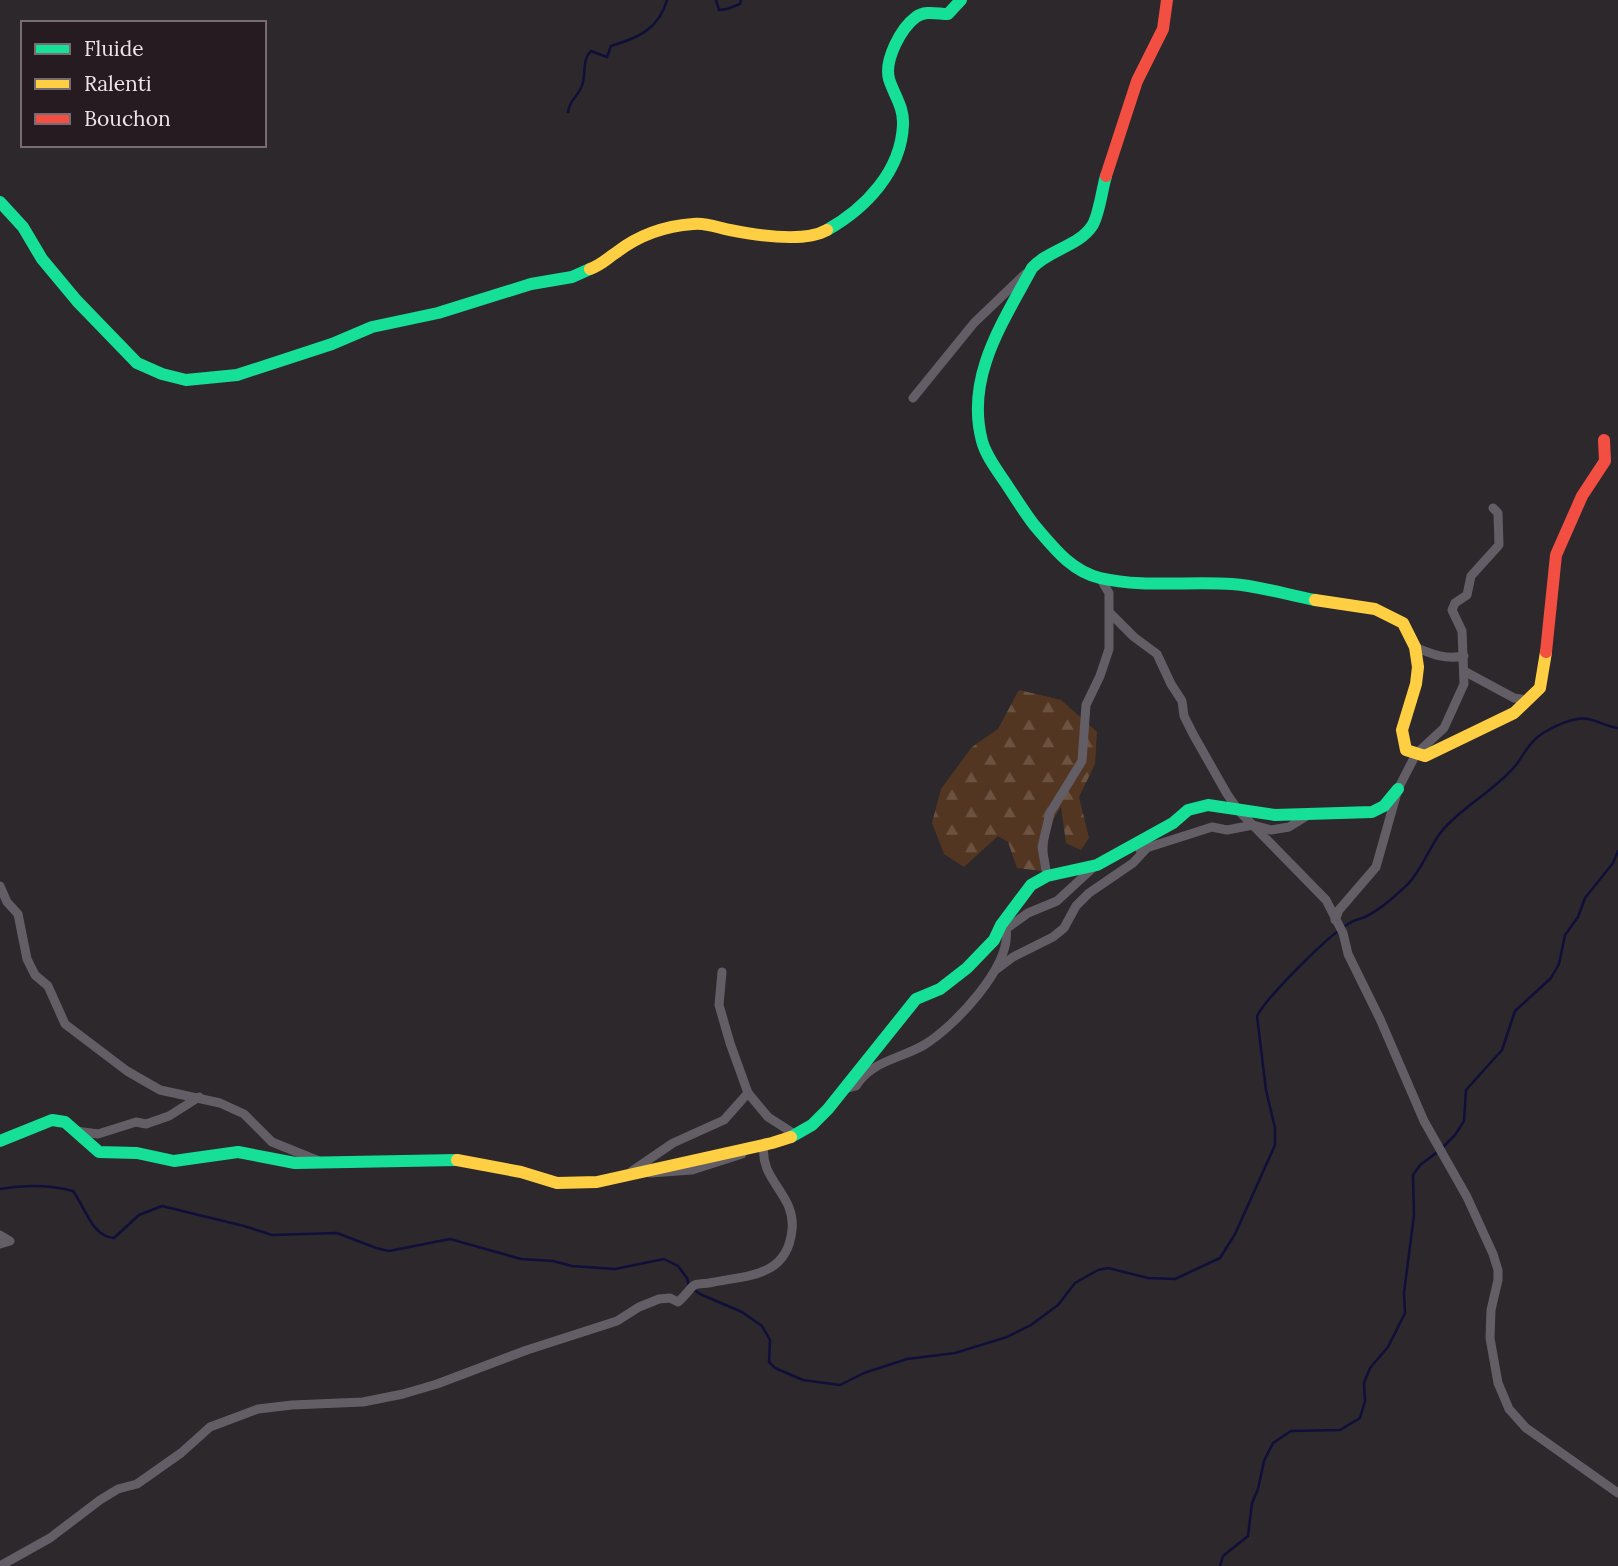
<svg xmlns="http://www.w3.org/2000/svg" width="1618" height="1566" viewBox="0 0 1618 1566" font-family="Lora,serif">
	<defs>
		<pattern id="forest-firs" width="22" height="20" patternUnits="userSpaceOnUse" patternTransform="scale(1.75)"><rect width="22" height="20" fill="#533621"/><path d="M5 1l3.5 6h-7zM16 11l3.5 6h-7z" fill="#6c5341"/></pattern>
	</defs>
	<rect width="100%" height="100%" fill="#2d282b"/>
	<!-- forest -->
	<path fill="url(#forest-firs)" d="M1019 690 1061 700 1097 732 1095 764 1079 797 1089 838 1081 850 1066 843 1061 807C1046 827 1047 848 1048 872L1017 868 1008 842 998 836 964 867 944 854 932 823 941 789 972 747 998 729Z"/>
	<g fill="none" stroke-linecap="round" stroke-linejoin="round">
		<!-- stream -->
		<g stroke="#100f39" stroke-width="2.5">
			<polyline points="716,0 719,10 727,9 740,4 741,0"/>
			<path d="M568 112C570 99 576 99 581 88 587 76 581 60 591 51L607 57 611 46C638 38 659 29 667 0"/>
			<polyline points="1442,1148 1455,1135 1464,1121 1466,1090 1502,1050 1515,1011 1551,978 1559,964 1565,935 1578,917 1585,898 1613,863 1618,851"/>
			<path d="M0 1189C23 1185 50 1185 73 1191 85 1207 92 1237 114 1238L139 1215 162 1206 244 1226 272 1235 337 1233 376 1248 389 1251 450 1239 521 1259 553 1261 572 1266 615 1269 664 1259 678 1266 687 1278 689 1286 700 1294 742 1312 762 1326 770 1340 769 1362 775 1368 803 1380 840 1385 864 1373 907 1359 955 1353 1007 1337 1031 1325 1058 1305 1075 1283 1098 1270 1108 1268 1148 1278 1175 1279 1220 1258 1235 1234 1275 1145V1128L1266 1090 1257 1016C1267 997 1330 933 1350 923 1354 920 1360 919 1365 917 1380 910 1394 897 1407 885 1421 871 1429 848 1441 832 1462 806 1495 791 1516 765 1524 754 1531 740 1543 733 1555 726 1574 716 1588 719 1599 721 1607 727 1618 728"/>
			<polyline points="1220,1566 1223,1556 1248,1536 1252,1503 1258,1489 1264,1461 1273,1443 1291,1431 1340,1430 1360,1418 1365,1401 1364,1383 1370,1368 1388,1347 1405,1313 1404,1293 1414,1215 1413,1175 1420,1165 1436,1153"/>
		</g>
		<!-- street -->
		<g stroke="#635e66" stroke-width="9">
			<polyline points="913,398 974,323 1025,274"/>
			<polyline points="1110,613 1134,637 1157,654 1171,684 1182,701 1184,716 1193,734 1227,794 1239,811 1326,900 1343,933 1348,954 1380,1019 1424,1121 1467,1197 1493,1254 1498,1270 1498,1280 1491,1310 1490,1338 1498,1383 1509,1409 1526,1428 1618,1493"/>
			<path d="M1415 647C1432 654 1445 660 1464 656"/>
			<polyline points="1464,671 1514,698 1527,700"/>
			<polyline points="1140,850 1212,827 1227,830 1253,825 1271,830 1289,827 1310,814"/>
			<polyline points="1047,876 1042,847 1050,813 1082,761 1086,705 1100,676 1109,649 1109,593 1100,578"/>
			<polyline points="0,886 7,902 18,914 27,959 35,975 48,986 65,1024 127,1071 160,1090 220,1103 244,1114 272,1142 319,1161"/>
			<polyline points="1335,920 1339,910 1376,867 1398,789 1416,754 1444,728 1464,684 1462,631 1452,610 1455,603 1467,595 1471,576 1499,545 1498,513 1493,508"/>
			<polyline points="1003,931 1028,913 1057,901 1096,865"/>
			<polyline points="997,969 1013,957 1053,937 1064,928 1076,906 1089,893 1133,863 1146,849"/>
			<polyline points="722,972 719,1005 730,1043 748,1093 768,1117 796,1135"/>
			<path d="M844 1089 856 1086C871 1061 900 1059 924 1045 954 1027 1012 966 1006 929"/>
			<polyline points="76,1131 98,1134 136,1122 146,1124 169,1116 199,1097"/>
			<polyline points="632,1171 673,1143 724,1120 748,1093"/>
			<polyline points="650,1173 692,1170 742,1154"/>
			<polyline points="0,1235 10,1241 0,1244"/>
			<path d="M0 1566 50 1538 100 1500 118 1489 137 1484 181 1453 210 1427 258 1409 292 1405 363 1402 403 1394 437 1384 527 1350 617 1321 639 1307 659 1299 670 1298 678 1302C684 1297 688 1291 693 1286 697 1283 705 1284 709 1283 747 1275 787 1278 792 1230 796 1194 759 1180 764 1146"/>
		</g>
		<!-- fast -->
		<g stroke="#16e098" stroke-width="12">
			<path d="M1106 176C1102 189 1099 216 1092 226 1079 246 1048 250 1032 268 1003 322 965 377 982 441 986 456 997 470 1005 482 1015 497 1024 512 1035 526 1054 548 1071 571 1100 578 1143 588 1189 581 1232 584 1260 586 1288 595 1315 600"/>
			<polyline points="0,202 23,227 42,259 77,301 137,363 162,374 186,380 237,375 332,344 372,327 438,313 531,284 572,277 590,269"/>
			<path d="M827 230C866 208 901 171 903 125 904 107 894 95 889 79 884 60 901 28 916 17 925 10 938 14 948 14L961 0"/>
			<polyline points="791,1137 812,1125 828,1109 916,999 940,989 967,968 994,940 1001,925 1031,885 1047,876 1097,865 1173,823 1188,810 1208,805 1275,815 1372,812 1384,806 1398,789"/>
			<polyline points="0,1141 52,1120 65,1122 99,1152 137,1153 174,1161 238,1152 295,1163 457,1160"/>
		</g>
		<!-- slow -->
		<g stroke="#ffcf43" stroke-width="12">
			<path d="M590 269C603 264 606 259 617 252 639 235 666 226 693 224 705 222 719 228 730 230 755 235 804 243 827 230"/>
			<polyline points="1315,600 1375,609 1403,623 1415,647 1418,667 1416,684 1402,730 1406,750 1425,756 1514,713 1540,688 1546,652"/>
			<polyline points="457,1160 521,1172 557,1183 597,1182 772,1143 791,1137"/>
		</g>
		<!-- jam -->
		<g stroke="#f24e42" stroke-width="12">
			<polyline points="1106,176 1137,81 1163,29 1167,0"/>
			<polyline points="1546,652 1556,555 1582,496 1605,461 1604,440"/>
		</g>
	</g>
	<!-- legend -->
	<rect x="21" y="21" width="245" height="126" fill="#261b21" stroke="#756b71" stroke-width="2"/>
	<rect x="35" y="44" width="35" height="10" fill="#16e098" stroke="#756b71" stroke-width="2"/>
	<text x="84" y="56" font-size="21" fill="#ece4e8">Fluide</text>
	<rect x="35" y="79" width="35" height="10" fill="#ffcf43" stroke="#756b71" stroke-width="2"/>
	<text x="84" y="91" font-size="21" fill="#ece4e8">Ralenti</text>
	<rect x="35" y="114" width="35" height="10" fill="#f24e42" stroke="#756b71" stroke-width="2"/>
	<text x="84" y="126" font-size="21" fill="#ece4e8">Bouchon</text>
</svg>
